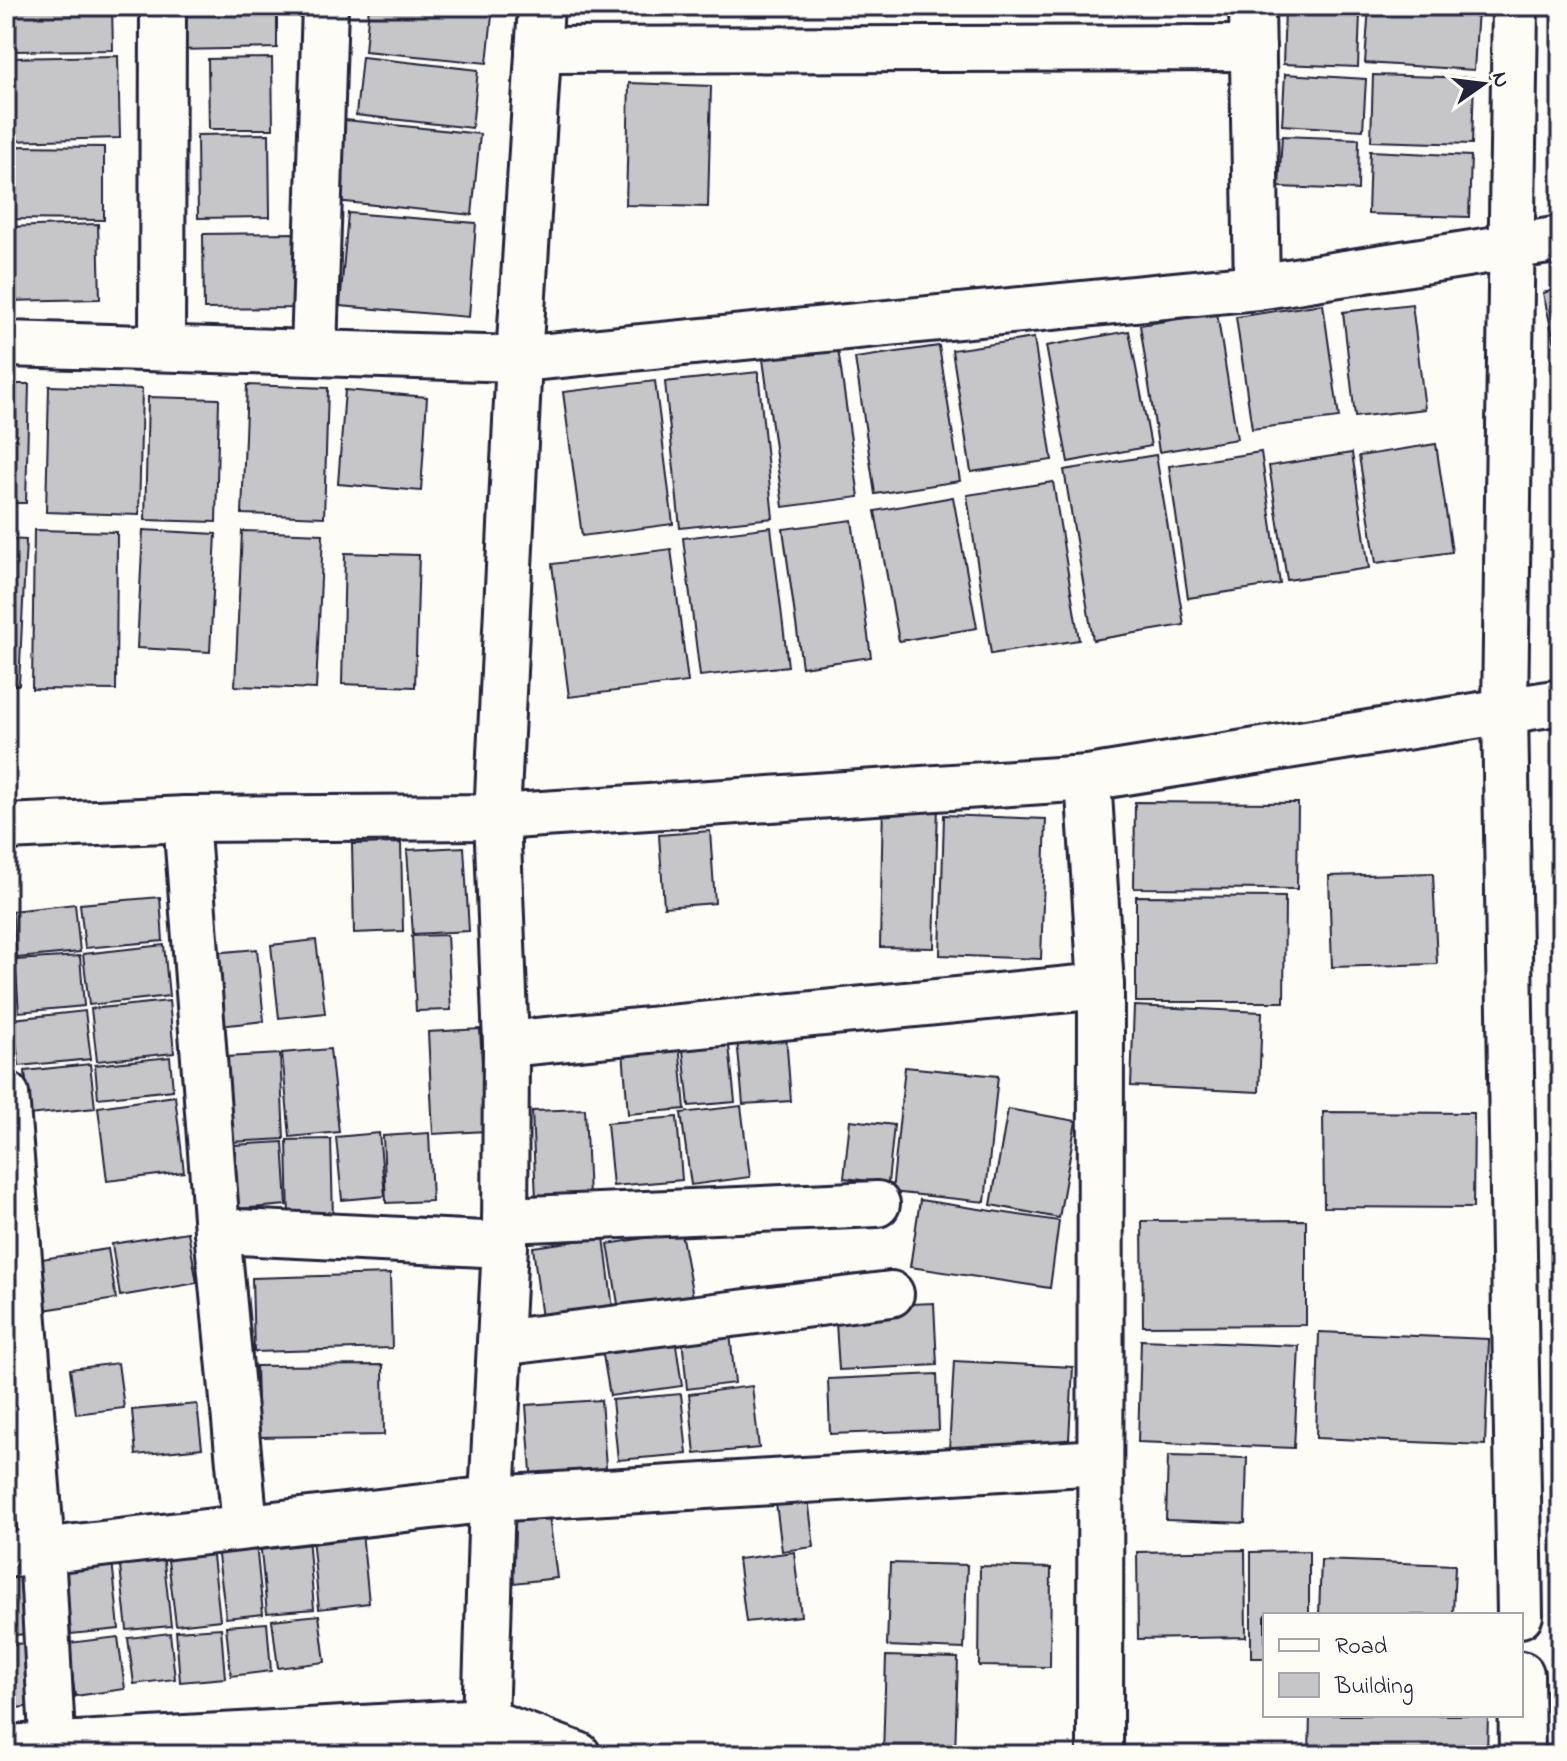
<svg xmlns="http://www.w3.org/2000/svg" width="1567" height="1761" viewBox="0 0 1567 1761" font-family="'Indie Flower',sans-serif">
	<rect width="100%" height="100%" fill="#fdfcf7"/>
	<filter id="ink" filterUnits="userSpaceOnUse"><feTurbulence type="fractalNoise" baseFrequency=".0125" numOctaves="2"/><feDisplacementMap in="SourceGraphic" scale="16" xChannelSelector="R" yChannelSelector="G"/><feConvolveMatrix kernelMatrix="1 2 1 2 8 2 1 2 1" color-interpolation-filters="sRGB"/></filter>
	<g filter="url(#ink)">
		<!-- building -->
		<g fill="#c6c6c8" stroke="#22223b" stroke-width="2">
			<polygon points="6,6 112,6 113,50 6,51"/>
			<polygon points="175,6 277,6 277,48 175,50"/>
			<polygon points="369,6 493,6 487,63 365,51"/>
			<polygon points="1369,6 1478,9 1474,70 1365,63"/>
			<polygon points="1285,10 1360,13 1358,67 1283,64"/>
			<polygon points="118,56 120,138 6,141 6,58"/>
			<polygon points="362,57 478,70 472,128 356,115"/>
			<polygon points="272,58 273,129 209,129 208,59"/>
			<polygon points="1285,74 1366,79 1363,130 1282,125"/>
			<polygon points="1373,75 1474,78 1472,144 1371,141"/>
			<polygon points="629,83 711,86 708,207 626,205"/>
			<polygon points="345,120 480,134 472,215 336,201"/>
			<polygon points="269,134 270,217 198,218 197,135"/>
			<polygon points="1282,136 1359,139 1358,190 1279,187"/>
			<polygon points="6,146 104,147 104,220 6,219"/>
			<polygon points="1370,151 1471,156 1469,217 1368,214"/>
			<polygon points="348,213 476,223 469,317 340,306"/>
			<polygon points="98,224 100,299 6,301 6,227"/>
			<polygon points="298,233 299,308 204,309 203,234"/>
			<polygon points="1561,288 1561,370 1543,293"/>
			<polygon points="1323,304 1339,418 1252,429 1236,317"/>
			<polygon points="1412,304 1425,409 1355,417 1343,312"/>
			<polygon points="1217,313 1237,439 1159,452 1140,325"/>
			<polygon points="1129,331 1151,446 1068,462 1046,346"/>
			<polygon points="1034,338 1052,460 971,472 952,350"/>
			<polygon points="939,346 960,481 875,494 855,358"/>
			<polygon points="838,349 859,497 783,507 763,359"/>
			<polygon points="758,372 773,518 680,528 665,382"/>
			<polygon points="655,381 673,524 582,536 563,392"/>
			<polygon points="6,384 29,384 26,503 6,503"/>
			<polygon points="247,385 328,388 324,517 242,514"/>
			<polygon points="49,386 142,389 139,515 46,512"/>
			<polygon points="345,390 427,397 421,491 338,484"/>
			<polygon points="148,397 219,399 216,522 145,520"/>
			<polygon points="1436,444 1452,552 1376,563 1359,456"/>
			<polygon points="1261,452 1280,584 1188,598 1169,466"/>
			<polygon points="1352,453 1369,568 1287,580 1269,466"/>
			<polygon points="1156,455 1184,625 1093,640 1064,470"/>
			<polygon points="1053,482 1079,640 991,654 967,495"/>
			<polygon points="953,497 977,628 899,641 875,511"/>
			<polygon points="852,520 871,657 802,667 783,529"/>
			<polygon points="771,527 788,666 700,676 683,538"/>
			<polygon points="34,530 117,532 116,690 32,689"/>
			<polygon points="143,530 216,534 210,652 137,648"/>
			<polygon points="242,531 323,534 316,689 235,686"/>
			<polygon points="6,539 26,540 19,685 6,685"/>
			<polygon points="671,549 688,682 569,697 552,564"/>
			<polygon points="345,553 419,555 415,687 342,684"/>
			<polygon points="1135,802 1298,803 1297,889 1134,888"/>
			<polygon points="883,803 938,804 934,948 880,947"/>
			<polygon points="944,815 1046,819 1041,959 940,955"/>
			<polygon points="710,831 715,903 664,907 659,835"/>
			<polygon points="401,843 403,931 354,933 352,844"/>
			<polygon points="464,847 469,931 413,934 407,850"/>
			<polygon points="1433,873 1437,964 1332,967 1329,876"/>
			<polygon points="1136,896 1285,897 1284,1002 1136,1002"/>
			<polygon points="160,897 163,941 85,948 80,904"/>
			<polygon points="75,904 80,952 17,958 12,911"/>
			<polygon points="447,935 451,1010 416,1011 412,936"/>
			<polygon points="316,940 325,1013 279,1018 271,945"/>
			<polygon points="164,945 169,996 89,1005 83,954"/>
			<polygon points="257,949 264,1021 220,1026 213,953"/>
			<polygon points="80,956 84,1006 19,1012 15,960"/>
			<polygon points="169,1001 174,1053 97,1061 91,1009"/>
			<polygon points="1134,1006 1262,1012 1259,1092 1131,1086"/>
			<polygon points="85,1011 91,1059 19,1066 13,1019"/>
			<polygon points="480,1029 486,1131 433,1134 428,1032"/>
			<polygon points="678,1033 685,1109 628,1114 622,1038"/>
			<polygon points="786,1035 791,1101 743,1104 737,1039"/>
			<polygon points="728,1036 735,1102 689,1106 682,1041"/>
			<polygon points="330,1049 339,1132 290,1137 282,1053"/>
			<polygon points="280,1054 284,1139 230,1142 226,1057"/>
			<polygon points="170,1057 173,1090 98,1098 95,1065"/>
			<polygon points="90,1064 95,1108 29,1115 25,1071"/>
			<polygon points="905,1067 998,1076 985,1202 892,1192"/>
			<polygon points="175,1096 184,1172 107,1181 98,1107"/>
			<polygon points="741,1106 750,1177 691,1185 681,1113"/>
			<polygon points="585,1109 589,1197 536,1199 532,1111"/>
			<polygon points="1008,1109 1076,1121 1059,1218 991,1205"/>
			<polygon points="1323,1112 1474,1113 1473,1208 1324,1207"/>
			<polygon points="677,1117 682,1180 613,1186 607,1123"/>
			<polygon points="850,1120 894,1125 888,1183 844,1178"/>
			<polygon points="379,1133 385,1196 342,1200 336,1137"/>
			<polygon points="429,1133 432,1201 386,1203 383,1136"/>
			<polygon points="331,1139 333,1218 289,1219 287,1140"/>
			<polygon points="283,1142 287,1205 238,1209 234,1145"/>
			<polygon points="920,1200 1059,1221 1050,1288 910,1267"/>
			<polygon points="1306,1220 1306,1325 1143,1326 1142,1221"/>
			<polygon points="188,1232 197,1283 120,1296 112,1244"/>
			<polygon points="681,1232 693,1297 619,1310 608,1244"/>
			<polygon points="604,1237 613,1309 542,1319 533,1247"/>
			<polygon points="108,1249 116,1299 43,1310 35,1260"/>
			<polygon points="390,1274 392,1348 254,1352 252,1278"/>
			<polygon points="934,1303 937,1365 839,1370 835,1307"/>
			<polygon points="1319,1332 1489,1339 1485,1445 1316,1438"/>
			<polygon points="730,1333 735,1383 687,1389 682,1338"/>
			<polygon points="675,1338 682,1386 610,1396 602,1349"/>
			<polygon points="1141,1340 1299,1346 1294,1448 1138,1442"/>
			<polygon points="954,1361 1073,1367 1068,1457 949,1451"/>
			<polygon points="118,1363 124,1408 76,1414 70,1369"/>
			<polygon points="383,1365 384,1435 258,1437 256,1366"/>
			<polygon points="937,1374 939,1430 830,1434 828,1379"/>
			<polygon points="752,1386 759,1448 695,1454 689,1394"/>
			<polygon points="681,1394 687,1454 618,1460 612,1400"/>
			<polygon points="601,1400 607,1480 532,1485 526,1405"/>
			<polygon points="197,1404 202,1448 136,1455 132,1410"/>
			<polygon points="1168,1456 1247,1458 1245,1523 1166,1520"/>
			<polygon points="808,1498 814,1547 782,1551 776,1503"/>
			<polygon points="549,1516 557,1578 514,1583 506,1520"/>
			<polygon points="362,1532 369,1603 319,1609 312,1537"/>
			<polygon points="308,1537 314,1609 267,1613 260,1541"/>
			<polygon points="256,1544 263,1614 226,1618 217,1548"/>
			<polygon points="212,1547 220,1620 176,1625 167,1552"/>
			<polygon points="1245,1550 1246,1637 1138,1639 1137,1552"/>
			<polygon points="1309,1551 1309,1615 1265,1615 1265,1658 1251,1658 1251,1552"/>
			<polygon points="794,1552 801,1616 746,1622 738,1559"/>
			<polygon points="163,1553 171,1626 127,1630 119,1558"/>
			<polygon points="112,1560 119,1629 71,1634 65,1565"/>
			<polygon points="1321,1560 1455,1565 1453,1615 1319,1615"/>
			<polygon points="18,1563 25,1634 6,1636 6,1564"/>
			<polygon points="890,1563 967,1565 964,1649 887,1646"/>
			<polygon points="980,1566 1051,1568 1050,1667 979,1666"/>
			<polygon points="319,1615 325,1662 278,1668 272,1620"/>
			<polygon points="267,1623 271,1671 231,1676 226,1626"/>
			<polygon points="221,1628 225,1678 180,1682 176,1631"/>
			<polygon points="170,1633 175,1679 134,1684 128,1638"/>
			<polygon points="118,1637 125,1689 75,1696 68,1643"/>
			<polygon points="26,1643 34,1706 6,1709 6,1645"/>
			<polygon points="886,1656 958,1658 955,1755 883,1755"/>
			<polygon points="1310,1715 1488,1715 1487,1755 1309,1755"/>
		</g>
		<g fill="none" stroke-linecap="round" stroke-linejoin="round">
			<defs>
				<g id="minor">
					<polyline points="1252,6 1257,287"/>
					<polyline points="1515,6 1505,710 1520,1615"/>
					<polyline points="538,50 1253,48"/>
					<polyline points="6,344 519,359 1257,287 1561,239"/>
					<polyline points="162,348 163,6"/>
					<polyline points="314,351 325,6"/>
					<polyline points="1088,778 1101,986 1100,1755"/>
					<polyline points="186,819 217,1231 245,1526"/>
					<polyline points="506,1044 1101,986"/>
					<polyline points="6,1094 42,1550 53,1755"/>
					<polyline points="505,1220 877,1204"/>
					<polyline points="217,1231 505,1245"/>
					<polyline points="500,1343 891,1294"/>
					<polyline points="6,1555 492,1499 1100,1462"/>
					<polyline points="1521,1674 1522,1755"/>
					<polyline points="6,1748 486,1721 578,1755"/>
					<polyline points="484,1755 492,1499 505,1245 506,1044 497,817 519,359 541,6"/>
				</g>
				<polyline id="tertiary" points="6,827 186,819 497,817 1088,778 1561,702"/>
			</defs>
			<!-- minor casing -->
			<use href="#minor" stroke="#22223b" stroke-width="50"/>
			<!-- tertiary casing -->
			<use href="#tertiary" stroke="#22223b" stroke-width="50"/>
			<!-- minor -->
			<use href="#minor" stroke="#fdfcf7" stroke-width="44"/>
			<!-- tertiary -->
			<use href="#tertiary" stroke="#fdfcf7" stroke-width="44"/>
		</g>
	</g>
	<!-- margin -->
	<rect width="1567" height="1761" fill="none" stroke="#fdfcf7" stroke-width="32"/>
	<rect x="16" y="16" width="1535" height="1729" fill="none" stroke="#22223b" stroke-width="3" filter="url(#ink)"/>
	<!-- legend -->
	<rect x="1263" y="1613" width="260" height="104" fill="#fdfcf7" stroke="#a5a5ac" stroke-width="2"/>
	<rect x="1279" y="1639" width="40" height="12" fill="#fdfcf7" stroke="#a5a5ac" stroke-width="2"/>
	<text x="1335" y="1653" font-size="24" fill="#22223b">Road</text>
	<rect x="1279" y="1673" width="40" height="24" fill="#c6c6c8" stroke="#a5a5ac" stroke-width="2"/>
	<text x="1335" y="1693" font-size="24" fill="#22223b">Building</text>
	<!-- north arrow -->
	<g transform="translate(1483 84) rotate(76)" stroke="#fdfcf7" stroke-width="6" paint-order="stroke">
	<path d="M0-6L14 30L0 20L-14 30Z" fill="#22223b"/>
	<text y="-12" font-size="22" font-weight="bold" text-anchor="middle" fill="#22223b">N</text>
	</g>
</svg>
